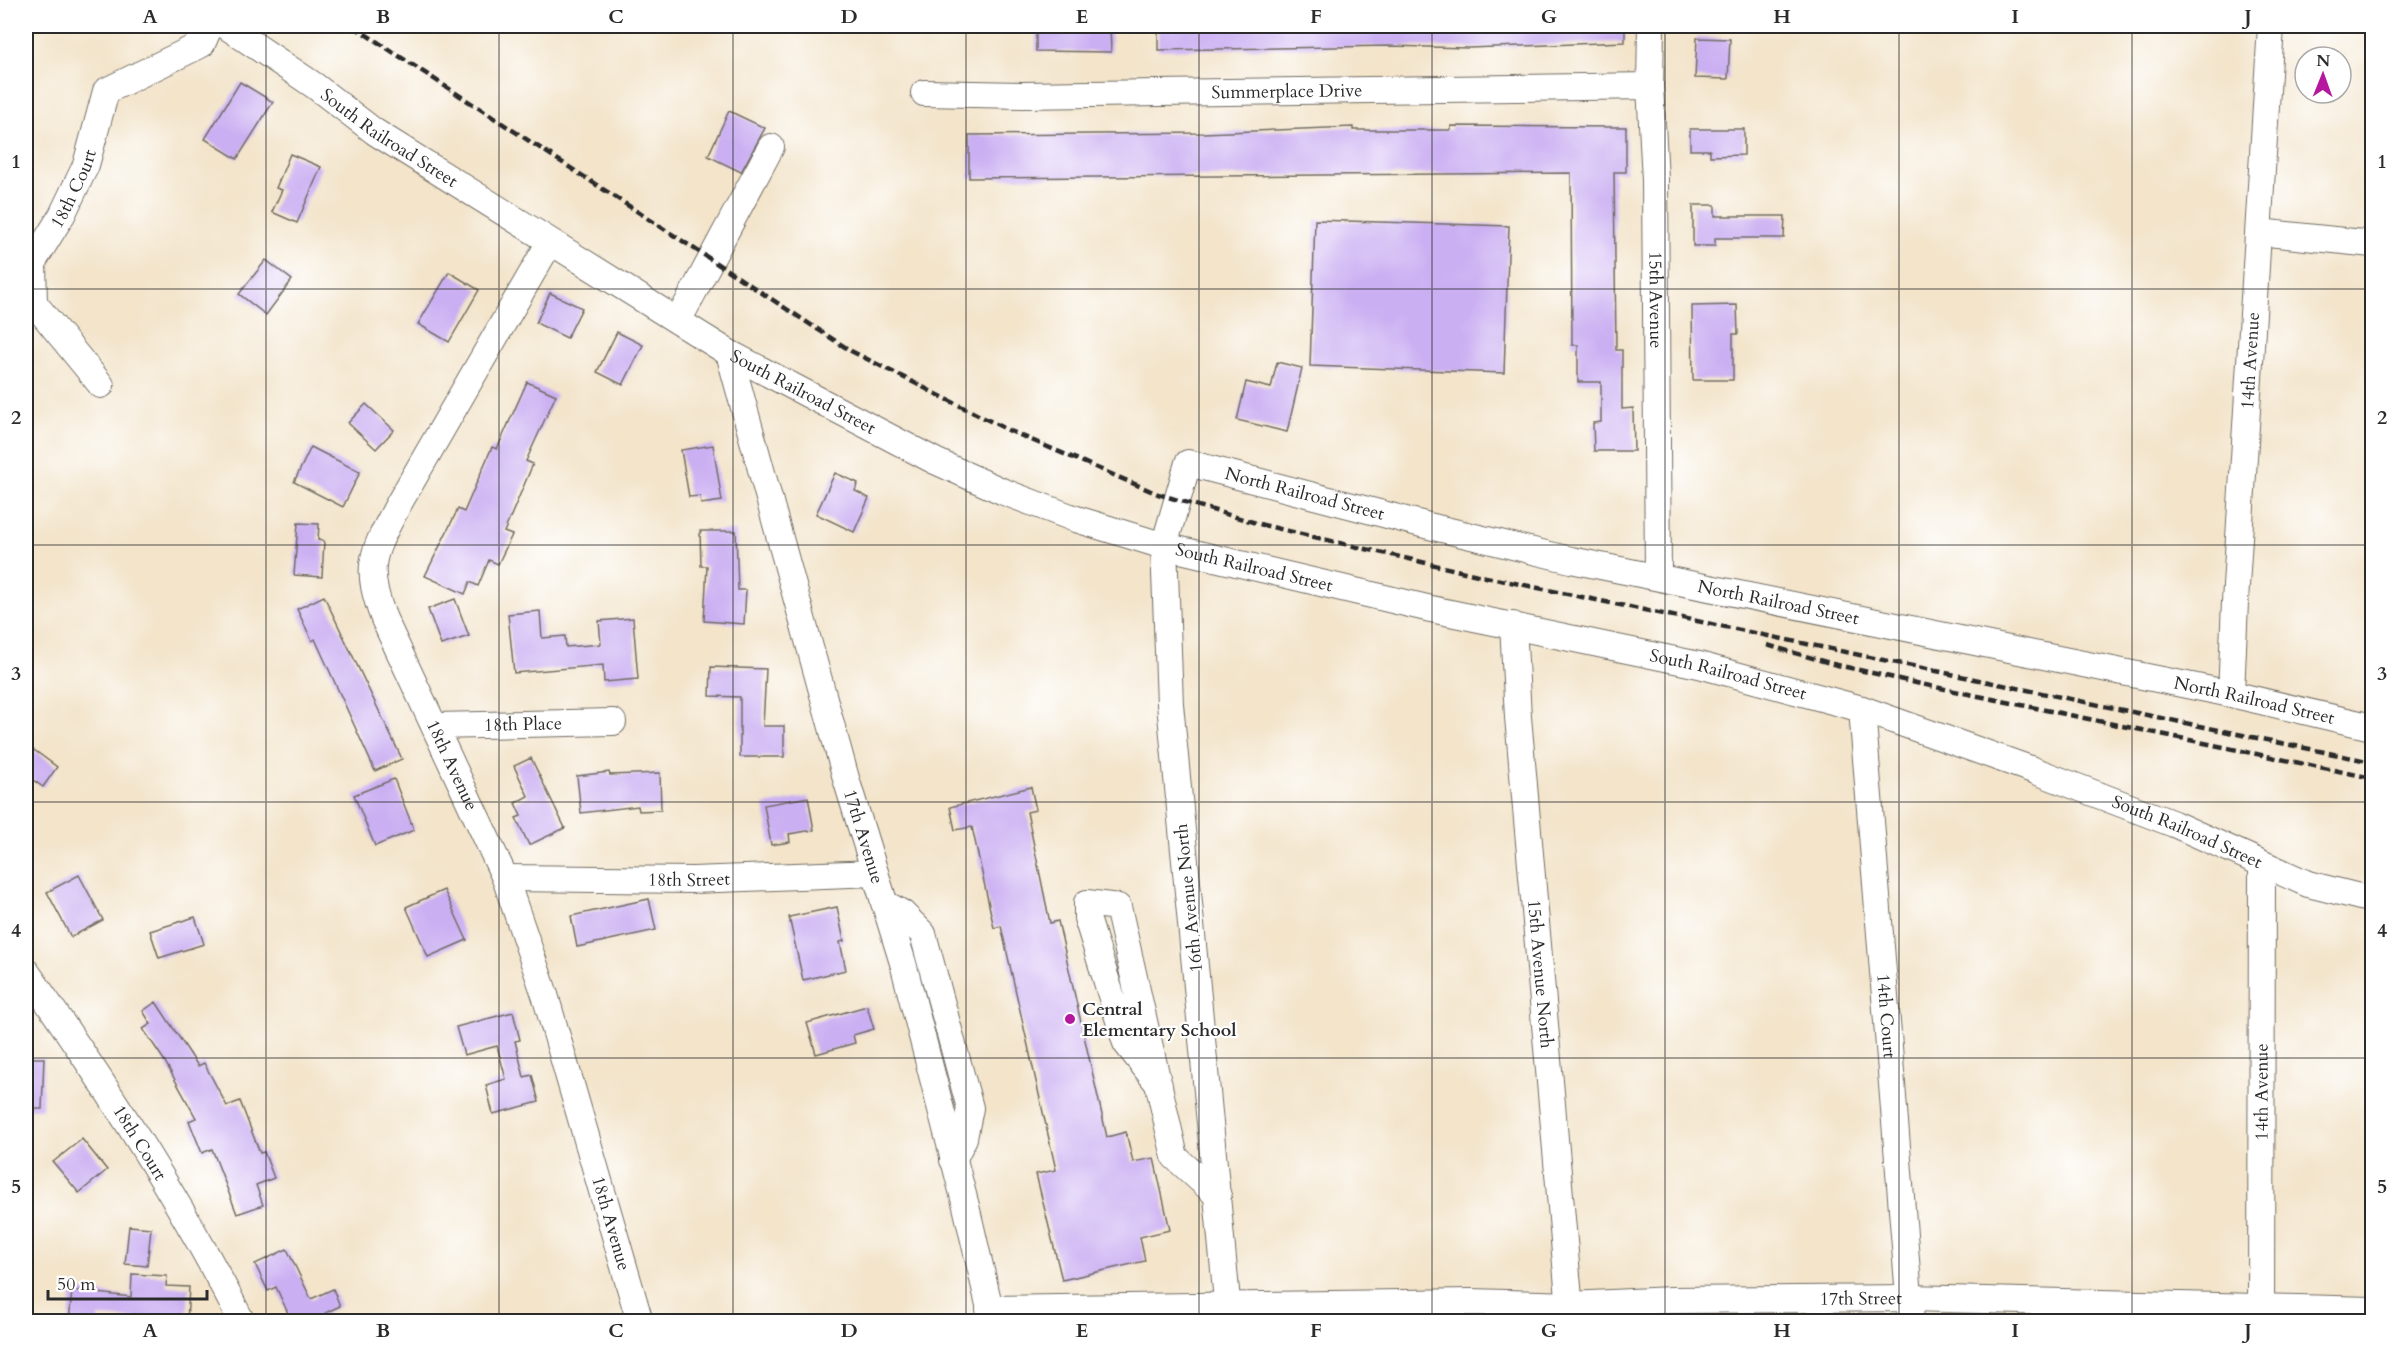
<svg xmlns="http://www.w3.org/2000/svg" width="2398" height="1347" viewBox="0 0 2398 1347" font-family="Cardo,serif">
	<rect width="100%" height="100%" fill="#fff"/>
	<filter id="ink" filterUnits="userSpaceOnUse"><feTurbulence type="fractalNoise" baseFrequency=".0167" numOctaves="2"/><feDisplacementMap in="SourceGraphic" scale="12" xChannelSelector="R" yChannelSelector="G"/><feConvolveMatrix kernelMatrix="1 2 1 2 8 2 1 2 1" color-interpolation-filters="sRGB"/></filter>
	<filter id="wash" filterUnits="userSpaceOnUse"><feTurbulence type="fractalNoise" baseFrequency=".008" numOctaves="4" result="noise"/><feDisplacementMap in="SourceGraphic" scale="24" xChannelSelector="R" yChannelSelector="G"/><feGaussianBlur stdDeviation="1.35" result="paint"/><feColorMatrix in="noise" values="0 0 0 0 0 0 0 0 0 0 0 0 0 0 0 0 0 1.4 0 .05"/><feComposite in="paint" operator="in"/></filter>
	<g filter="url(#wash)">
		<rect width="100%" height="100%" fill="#f3e4ca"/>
		<g id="blocks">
			<!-- building -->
			<g fill="#caaff2">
				<polygon points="1036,26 1110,26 1111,52 1036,51"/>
				<polygon points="1158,26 1625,26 1625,42 1469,48 1389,46 1158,50"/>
				<polygon points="1697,38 1730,39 1728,79 1695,78"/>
				<polygon points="240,82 273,102 237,159 205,139"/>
				<polygon points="729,111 765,128 741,172 708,156"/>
				<polygon points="1451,126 1626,127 1626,172 1614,172 1616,350 1622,350 1622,409 1633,408 1634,451 1594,451 1593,423 1601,422 1601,382 1578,382 1578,345 1572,345 1571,173 969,178 969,135 1203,133 1353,127 1353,130 1451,130"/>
				<polygon points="1690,129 1744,129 1744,155 1710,156 1710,150 1690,150"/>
				<polygon points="290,154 321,167 297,223 272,212 282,190 276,188"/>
				<polygon points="1693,205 1715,205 1715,216 1785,216 1784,238 1715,238 1715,246 1693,246"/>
				<polygon points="1315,220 1509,226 1504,373 1310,366"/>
				<polygon points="266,260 292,280 266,315 239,294"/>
				<polygon points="449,272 479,290 449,342 418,324"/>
				<polygon points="550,293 582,308 567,338 536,323"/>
				<polygon points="1737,305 1738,334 1733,334 1733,380 1693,380 1692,306"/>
				<polygon points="617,332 643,345 623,385 597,372"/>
				<polygon points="1277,362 1302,368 1287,432 1237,420 1246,382 1271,388"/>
				<polygon points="527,382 556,395 526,461 533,464 504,532 512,535 498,564 489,560 478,586 470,582 465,594 425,576 458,509 464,512 492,447 497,449"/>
				<polygon points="366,404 394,430 376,449 348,423"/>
				<polygon points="713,445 722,501 701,504 700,496 689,497 681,450"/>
				<polygon points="311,447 360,472 343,507 294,482"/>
				<polygon points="835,473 858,483 855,491 869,498 854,532 816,514"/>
				<polygon points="298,523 319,524 318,540 324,541 322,577 294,575"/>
				<polygon points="700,531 736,531 738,590 746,590 744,624 704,621 707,566 701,566"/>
				<polygon points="324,596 402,759 375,771 315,639 312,641 297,609"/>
				<polygon points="455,599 469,636 441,645 428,609"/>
				<polygon points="540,611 542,638 565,636 566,647 601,644 599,621 633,618 638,679 604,682 603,665 514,673 508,614"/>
				<polygon points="711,667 766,669 763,726 784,726 784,757 740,757 740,697 710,696"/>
				<polygon points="34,750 57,767 43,787 26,775 26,763"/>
				<polygon points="531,758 565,828 529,845 516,818 521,816 515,803 528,796 514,766"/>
				<polygon points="609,772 610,775 660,773 661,810 639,811 638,806 581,813 577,776"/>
				<polygon points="394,779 414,830 375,846 354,795"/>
				<polygon points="1031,787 1036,810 1027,812 1050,923 1058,921 1107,1137 1126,1132 1133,1162 1154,1158 1170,1230 1140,1237 1145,1261 1062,1280 1036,1174 1056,1170 1001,926 994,928 972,827 955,830 950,807"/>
				<polygon points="808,797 814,830 789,834 790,842 771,845 764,805"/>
				<polygon points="79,875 103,920 71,937 47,892"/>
				<polygon points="444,890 467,940 428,957 406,907"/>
				<polygon points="649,899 656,930 577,947 571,916"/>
				<polygon points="837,907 844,941 840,942 846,970 803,980 789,917"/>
				<polygon points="195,917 204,944 159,958 150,931"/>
				<polygon points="156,1002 198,1066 204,1063 227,1106 240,1101 260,1153 264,1152 274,1178 256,1185 263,1205 237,1214 212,1149 202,1153 189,1121 196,1118 164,1060 143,1029 151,1024 143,1011"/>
				<polygon points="867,1006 874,1029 853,1035 855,1043 816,1054 807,1023"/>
				<polygon points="513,1012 520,1040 515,1041 524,1077 532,1075 539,1102 493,1114 486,1085 506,1079 497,1046 464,1055 456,1027"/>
				<polygon points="26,1058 44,1058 42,1109 26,1109"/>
				<polygon points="82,1139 107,1170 79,1193 53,1162"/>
				<polygon points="129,1226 151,1228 147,1266 125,1264"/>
				<polygon points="287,1249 311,1299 333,1289 340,1306 325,1313 329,1322 292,1322 276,1287 268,1291 255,1264"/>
				<polygon points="132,1274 167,1276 166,1286 189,1287 187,1322 99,1317 99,1322 69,1322 72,1290 131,1297"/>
			</g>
		</g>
	</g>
	<g filter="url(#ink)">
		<use href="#blocks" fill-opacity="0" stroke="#716c63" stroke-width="1.5"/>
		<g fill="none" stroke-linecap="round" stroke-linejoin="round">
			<defs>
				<g id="minor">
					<path id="s1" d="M226 26 315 86 375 132 729 353 935 461 1004 492 1073 518 1164 546 1431 609 1699 665 1862 709 2033 770 2174 824 2308 884 2372 900"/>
					<path id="s2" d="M1651 26 1650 86 1655 180 1658 576"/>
					<path id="s3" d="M924 93 1022 95 1650 86"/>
					<polyline points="2259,232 2372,244"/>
					<path id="s4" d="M550 242 398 505C373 553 363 565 384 619L505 878 545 995 640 1322"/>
					<polyline points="678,321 771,147"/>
					<path id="s5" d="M729 353 847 782 903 963 966 1206 993 1322"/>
					<path id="s6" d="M101 385 34 303 33 262 62 215 86 165 106 91 202 44 210 26"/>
					<path id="s7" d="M1513 625 1518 717 1571 1321"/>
					<path id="s8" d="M2231 694 2235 602 2271 26"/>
					<path id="s9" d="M1862 709 1911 1322"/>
					<path id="s10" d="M435 726 613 722"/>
					<path id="s11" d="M505 878 693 880 875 873"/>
					<polyline points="884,903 902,913 923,934 970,1108 964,1138 953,1160"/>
					<path id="s12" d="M26 971C105 1084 179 1198 242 1322"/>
					<polyline points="1159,1085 1126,1043 1087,918 1087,903 1118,907 1175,1157 1218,1196"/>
					<path id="s13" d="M989 1309 1471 1302 1571 1305 1671 1300 1910 1298 2372 1310"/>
					<path id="s14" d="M1229 1322 1170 704 1164 546 1188 463 1429 526 1571 560 2231 694 2372 727"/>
					<path id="s15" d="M2261 1322 2262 864"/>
				</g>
			</defs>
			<!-- minor casing -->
			<use href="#minor" stroke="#716c63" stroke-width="28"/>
			<!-- minor -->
			<use href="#minor" stroke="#fff" stroke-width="26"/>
			<!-- rail -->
			<g stroke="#2b2b2b" stroke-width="4.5" stroke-dasharray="9 4.5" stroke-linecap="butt">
				<polyline points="353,26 851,351 1008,430 1158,494 1263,525 1486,577 2372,762"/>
				<polyline points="1767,645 1833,664 1916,683 2372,778"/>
			</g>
		</g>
	</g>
	<!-- grid -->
	<path fill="none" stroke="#2b2b2b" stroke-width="1.5" stroke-opacity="0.55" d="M266 26V1322M499 26V1322M733 26V1322M966 26V1322M1199 26V1322M1432 26V1322M1665 26V1322M1899 26V1322M2132 26V1322M26 289H2372M26 545H2372M26 802H2372M26 1058H2372"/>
	<!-- markers -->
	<circle fill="#b5179e" stroke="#fff" stroke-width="2" cx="1070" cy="1019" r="6"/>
	<g text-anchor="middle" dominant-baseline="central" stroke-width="4.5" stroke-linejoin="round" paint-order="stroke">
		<!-- street labels -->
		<g font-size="18" fill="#2b2b2b" stroke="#fff">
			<text stroke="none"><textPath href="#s3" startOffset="363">Summerplace Drive</textPath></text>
			<text stroke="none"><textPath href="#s1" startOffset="198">South Railroad Street</textPath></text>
			<text stroke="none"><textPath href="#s6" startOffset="231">18th Court</textPath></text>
			<text stroke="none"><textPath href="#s2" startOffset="274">15th Avenue</textPath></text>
			<text stroke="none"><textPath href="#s8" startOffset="334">14th Avenue</textPath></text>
			<text stroke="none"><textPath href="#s1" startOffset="684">South Railroad Street</textPath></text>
			<text stroke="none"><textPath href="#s14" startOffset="986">North Railroad Street</textPath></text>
			<text stroke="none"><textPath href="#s1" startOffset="1170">South Railroad Street</textPath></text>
			<text stroke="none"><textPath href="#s14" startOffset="1472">North Railroad Street</textPath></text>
			<text stroke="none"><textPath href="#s1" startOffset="1656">South Railroad Street</textPath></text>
			<text stroke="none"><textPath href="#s14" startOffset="1958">North Railroad Street</textPath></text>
			<text stroke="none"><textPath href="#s10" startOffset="88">18th Place</textPath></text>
			<text stroke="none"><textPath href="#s4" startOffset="586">18th Avenue</textPath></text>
			<text stroke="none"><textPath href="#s1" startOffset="2142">South Railroad Street</textPath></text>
			<text stroke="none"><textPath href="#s5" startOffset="502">17th Avenue</textPath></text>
			<text stroke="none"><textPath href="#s11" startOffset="184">18th Street</textPath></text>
			<text transform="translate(1189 898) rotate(-96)">16th Avenue North</text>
			<text stroke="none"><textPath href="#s7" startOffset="350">15th Avenue North</textPath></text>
			<text stroke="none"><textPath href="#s9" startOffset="308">14th Court</textPath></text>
			<text stroke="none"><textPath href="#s15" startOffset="230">14th Avenue</textPath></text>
			<text stroke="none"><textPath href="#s12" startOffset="206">18th Court</textPath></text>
			<text stroke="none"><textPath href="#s4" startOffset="1072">18th Avenue</textPath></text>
			<text stroke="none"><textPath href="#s13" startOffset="872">17th Street</textPath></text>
		</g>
		<!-- poi labels -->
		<g font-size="18" font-weight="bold" fill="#2b2b2b" stroke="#fff" text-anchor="start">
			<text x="1082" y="1009">Central<tspan x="1082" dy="21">Elementary School</tspan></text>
		</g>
	</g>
	<!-- margin -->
	<rect width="2398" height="1347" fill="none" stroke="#fff" stroke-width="66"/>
	<!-- north arrow -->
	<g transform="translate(2323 75) rotate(1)"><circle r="28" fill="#ffffff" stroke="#aaaaaa" stroke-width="1.5"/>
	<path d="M0-4.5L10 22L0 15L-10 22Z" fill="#b5179e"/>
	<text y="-9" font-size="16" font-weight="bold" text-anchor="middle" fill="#2b2b2b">N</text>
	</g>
	<!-- scale -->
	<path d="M48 1290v9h159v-9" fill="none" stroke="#2b2b2b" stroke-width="3"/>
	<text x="57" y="1290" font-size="18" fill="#2b2b2b" stroke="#ffffff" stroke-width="4.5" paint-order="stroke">50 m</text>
	<rect x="33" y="33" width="2332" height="1281" fill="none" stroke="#2b2b2b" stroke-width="2"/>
	<g font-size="20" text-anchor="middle" font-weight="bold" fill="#2b2b2b">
		<text x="150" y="23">A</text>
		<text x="383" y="23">B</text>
		<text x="616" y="23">C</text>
		<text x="849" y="23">D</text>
		<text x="1082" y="23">E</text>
		<text x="1316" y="23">F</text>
		<text x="1549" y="23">G</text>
		<text x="1782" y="23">H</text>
		<text x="2015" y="23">I</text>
		<text x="2248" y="23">J</text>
		<text x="16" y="168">1</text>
		<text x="2382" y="168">1</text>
		<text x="16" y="424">2</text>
		<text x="2382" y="424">2</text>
		<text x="16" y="680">3</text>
		<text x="2382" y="680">3</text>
		<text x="16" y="937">4</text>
		<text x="2382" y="937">4</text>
		<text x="16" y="1193">5</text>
		<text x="2382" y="1193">5</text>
		<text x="150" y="1337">A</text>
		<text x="383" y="1337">B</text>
		<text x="616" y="1337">C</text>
		<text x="849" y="1337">D</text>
		<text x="1082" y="1337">E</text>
		<text x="1316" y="1337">F</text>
		<text x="1549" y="1337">G</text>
		<text x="1782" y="1337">H</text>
		<text x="2015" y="1337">I</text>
		<text x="2248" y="1337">J</text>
	</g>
</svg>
